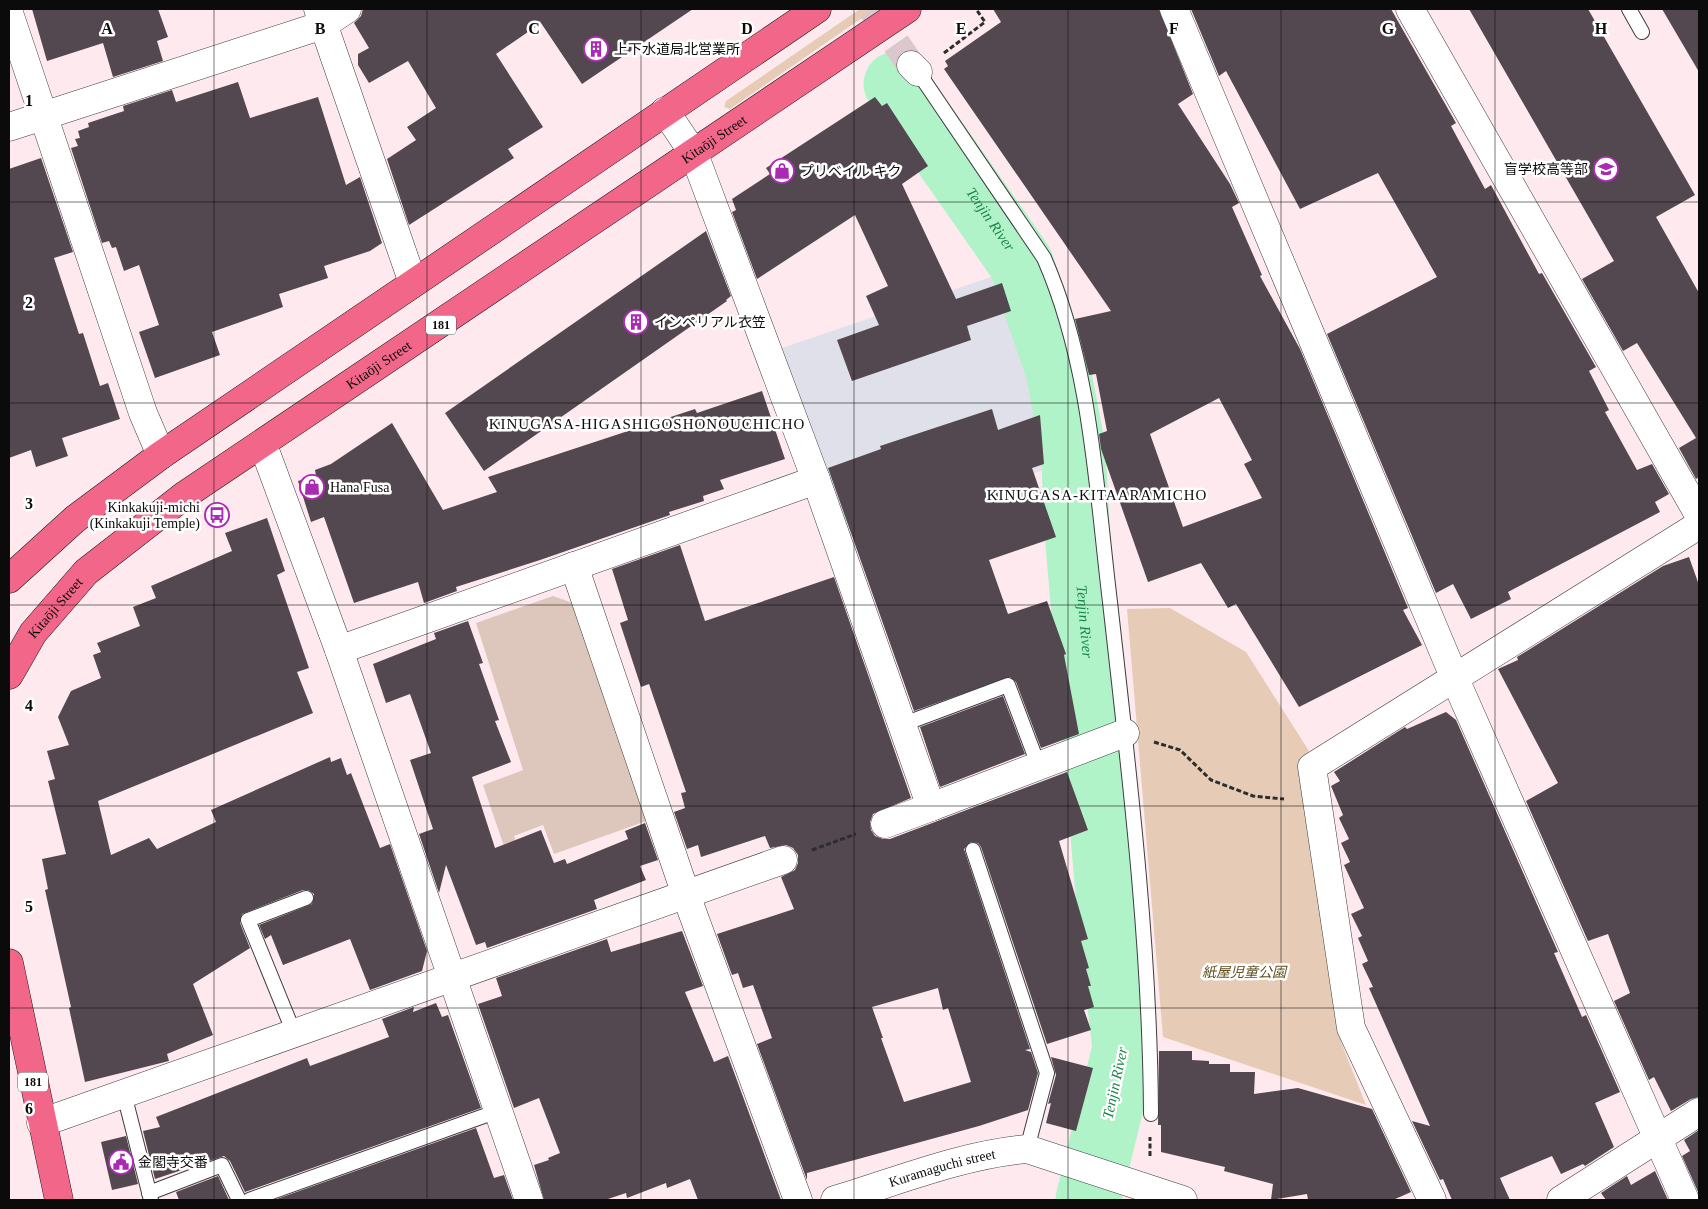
<svg xmlns="http://www.w3.org/2000/svg" width="1708" height="1209" viewBox="0 0 1708 1209" font-family="'Times New Roman','Noto Sans JP',serif">
	<rect width="100%" height="100%" fill="#fee9ee"/>
	<!-- industrial -->
	<polygon fill="#dfe0ea" points="1003,273 1016,299 1034,364 1042,412 1046,469 850,537 782,348"/>
	<!-- green -->
	<g fill="#e6ccb6">
		<polygon points="860,9 875,9 730,109 724,107 726,101"/>
		<polygon points="1170,608 1246,652 1309,751 1300,761 1341,1042 1366,1105 1163,1037 1127,609"/>
	</g>
	<!-- cemetery -->
	<polygon fill="#ddc7bd" points="553,596 573,603 649,820 554,854 543,825 514,836 518,848 506,852 483,785 523,770 476,623"/>
	<g fill="none" stroke-linecap="round" stroke-linejoin="round">
		<!-- river -->
		<path stroke="#b1f3c9" stroke-width="65" id="s1" d="M896 84 1021 263 1058 370 1073 448 1078 544 1112 940 1125 1048 1088 1200"/>
	</g>
	<!-- building -->
	<g fill="#53484f" fill-rule="evenodd">
		<polygon points="32,9 158,9 168,37 157,41 163,61 113,77 103,43 47,61"/>
		<polygon points="363,9 693,9 582,84 541,23 496,54 543,127 508,149 514,158 409,225 387,159 416,140 407,127 436,108 408,61 369,83 358,65 358,54 369,48 354,23 361,16"/>
		<path d="M993 9H1159L1193 94 1178 104 1230 184 1239 203 1232 207 1262 275 1260 276 1300 349 1408 608 1403 610 1422 645 1299 707 1236 604 1228 608 1201 563 1148 582 1101 449 1099 434 1107 431 1096 374 1089 375 1075 319 1111 311 944 69 948 66 945 61 1001 22ZM1219 398 1252 460 1244 464 1262 498 1183 527 1150 434Z"/>
		<polygon points="1191,9 1391,9 1456,123 1451,126 1485,189 1491,185 1539,274 1542,273 1596,367 1589,371 1609,410 1605,412 1637,470 1652,464 1669,494 1655,502 1660,512 1508,592 1511,599 1471,619 1453,584 1436,593 1327,334 1437,277 1378,173 1300,209 1226,71 1219,76"/>
		<polygon points="1469,9 1588,9 1695,195 1656,217 1699,293 1699,477 1696,479 1679,448 1696,438 1637,343 1623,351 1582,279 1614,261"/>
		<polygon points="1662,9 1699,9 1699,72"/>
		<polygon points="238,82 250,118 318,97 346,185 360,177 382,243 370,251 324,266 328,278 279,294 283,307 212,332 220,355 155,378 139,332 159,325 139,265 124,271 116,247 112,248 109,241 102,243 71,148 78,146 75,139 80,138 78,131 89,127 88,123 124,111 123,106 172,90 176,102"/>
		<polygon points="875,97 882,106 887,103 928,166 902,184 956,299 1002,283 1011,311 967,326 971,340 852,381 837,340 879,325 866,296 888,286 855,215 757,279 732,212 736,210 732,199 770,174 766,168"/>
		<polygon points="41,158 73,252 54,258 79,334 83,333 100,386 108,383 120,419 62,438 68,456 36,467 31,450 9,458 9,169"/>
		<polygon points="706,231 731,296 726,300 727,301 484,471 445,413"/>
		<polygon points="762,391 785,459 720,480 724,489 703,496 704,501 669,512 670,515 540,560 456,587 457,591 424,603 418,582 354,603 324,517 311,522 298,481 316,476 315,470 331,464 392,423 443,510 497,492 488,477 695,409 697,413"/>
		<polygon points="992,409 998,430 1040,415 1044,464 1032,468 1056,537 989,560 1008,614 1047,601 1066,654 1064,655 1079,734 1041,748 1016,682 1010,677 914,711 828,468 881,449 880,446"/>
		<polygon points="267,518 285,571 277,575 309,668 297,672 313,713 98,801 111,855 149,838 157,849 216,822 211,810 330,757 331,762 341,758 347,775 351,773 380,848 390,844 427,951 422,971 370,990 350,939 283,965 271,935 265,939 259,925 312,904 314,894 308,890 303,890 242,914 240,923 250,948 193,984 213,1035 167,1054 169,1061 85,1082 69,1008 71,1007 45,890 48,889 42,859 66,854 48,781 55,779 47,751 69,745 58,717 71,691 101,678 93,655 101,652 97,643 140,626 133,607 156,598 151,586 232,551 225,533"/>
		<path d="M680 545 705 621 834 577 911 798 873 814 870 822 871 830 875 836 883 839H890L1067 772 1088 830 1059 841 1088 939 1081 941 1089 968 1086 969 1091 986H1088L1094 1007 1084 1010 1091 1030 1047 1044 981 847 978 843 971 842 964 849 1030 1049 1025 1050 1031 1052 1038 1073 1028 1110 979 1126 807 1173V1180L757 1044 772 1038 753 985 743 988 738 973 732 975 717 934 794 909 781 877 795 870 798 863V855L793 848 786 845 770 848 765 836 701 857 698 845 687 849 674 812 685 808 681 793 686 792 649 684 641 687 620 623 628 620 612 569ZM938 988 943 1010 948 1008 971 1082 904 1102 881 1038H883L872 1007Z"/>
		<polygon points="1689,557 1699,585 1699,1097 1691,1099 1671,1111 1654,1077 1649,1080 1614,1001 1630,993 1608,934 1588,941 1526,801 1558,783 1498,669 1518,660 1517,657 1663,566"/>
		<polygon points="468,621 483,663 479,664 499,720 495,721 511,762 472,777 495,848 541,830 554,863 565,859 567,864 628,839 625,831 645,823 658,860 640,866 646,880 594,900 597,909 487,948 485,942 476,945 446,865 439,893 419,834 433,829 410,760 431,753 410,694 386,703 373,664 436,639 434,633"/>
		<polygon points="1003,696 1025,754 940,787 920,727"/>
		<polygon points="1446,712 1456,720 1558,952 1554,953 1582,1017 1586,1015 1620,1092 1595,1103 1614,1147 1585,1166 1583,1164 1561,1174 1552,1156 1500,1178 1510,1200 1452,1200 1443,1179 1440,1180 1412,1121 1430,1126 1369,988 1373,987 1362,964 1368,961 1358,938 1362,936 1351,914 1364,908 1344,865 1350,862 1341,843 1349,839 1339,818 1343,815 1331,786 1340,781 1334,772 1405,727 1407,729"/>
		<polygon points="682,931 703,986 685,992 714,1062 728,1056 781,1200 698,1200 690,1179 667,1188 666,1183 627,1198 626,1193 605,1200 544,1200 534,1165 549,1160 548,1158 560,1153 539,1098 514,1108 478,1004 502,996 496,978 607,939 611,952"/>
		<polygon points="436,1003 442,1017 448,1015 481,1108 245,1192 230,1161 224,1156 155,1179 143,1131 160,1127 156,1117 307,1058 310,1066 389,1037 382,1019 414,1007 413,1012"/>
		<polygon points="1159,1051 1192,1051 1192,1060 1209,1061 1209,1064 1230,1064 1230,1072 1255,1072 1254,1094 1298,1088 1372,1109 1411,1192 1393,1200 1308,1200 1307,1194 1271,1200 1273,1184 1224,1171 1225,1167 1161,1152 1161,1125 1158,1125"/>
		<polygon points="1051,1057 1093,1068 1076,1131 1046,1123 1051,1103 1048,1104 1056,1075"/>
		<polygon points="476,1128 494,1178 504,1175 513,1200 274,1200"/>
		<polygon points="1699,1130 1699,1194 1682,1156 1690,1151 1684,1140"/>
		<polygon points="126,1136 138,1184 112,1190 101,1142"/>
		<polygon points="1655,1171 1668,1200 1606,1200 1601,1193 1627,1176 1631,1185"/>
		<polygon points="218,1176 229,1200 179,1200 176,1192"/>
	</g>
	<g fill="none" stroke-linecap="round" stroke-linejoin="round">
		<!-- minor-tunnel -->
		<polyline stroke="#dac8cc" stroke-width="28" stroke-dasharray="28 14" stroke-linecap="butt" points="872,9 911,65"/>
		<defs>
			<g id="service">
				<polyline points="1629,9 1642,32"/>
				<path d="M918 72 1044 258C1091 365 1096 487 1110 602 1129 772 1150 943 1151 1114"/>
				<polyline points="901,725 1008,685 1039,767"/>
				<polyline points="973,850 1047,1073 1027,1149"/>
				<polyline points="294,1033 248,920 306,898"/>
				<polyline points="124,1094 151,1200"/>
				<polyline points="149,1193 222,1165 239,1200"/>
				<polyline points="249,1200 498,1111"/>
			</g>
			<g id="minor">
				<polyline points="318,9 413,283"/>
				<polyline points="1174,9 1455,679 1685,1200"/>
				<polyline points="1410,9 1699,515"/>
				<polyline points="9,13 143,413 161,455"/>
				<polyline points="911,65 918,72"/>
				<polyline points="665,111 694,154 816,480 931,807 885,824"/>
				<polyline points="9,127 323,25 347,9"/>
				<polyline points="263,445 339,650 529,1200"/>
				<polyline points="574,566 686,895 798,1200"/>
				<polyline points="339,650 816,480"/>
				<polyline points="931,807 1125,733"/>
				<polyline points="41,1123 783,860"/>
				<path id="s2" d="M835 1200C898 1181 961 1155 1027 1149L1183 1200"/>
				<polyline points="1432,1200 1351,1028 1312,767 1699,525"/>
				<polyline points="1561,1200 1699,1112"/>
			</g>
			<g id="primary">
				<polyline points="9,579 75,519 161,455 817,9"/>
				<path id="s3" d="M9 675 33 633 86 572 185 495 907 9"/>
				<polyline points="9,963 59,1200"/>
			</g>
		</defs>
		<!-- service casing -->
		<use href="#service" stroke="#3e3e3e" stroke-width="16"/>
		<!-- minor casing -->
		<use href="#minor" stroke="#3e3e3e" stroke-width="29"/>
		<!-- primary casing -->
		<use href="#primary" stroke="#1c1c1c" stroke-width="29"/>
		<!-- path -->
		<g stroke="#2d2d2d" stroke-width="3" stroke-dasharray="5 2.5" stroke-linecap="butt">
			<polyline points="944,53 985,22 976,9"/>
			<polyline points="1154,742 1180,750 1211,780 1253,796 1284,799"/>
			<polyline points="812,850 856,834"/>
			<polyline points="1150,1156 1150,1137"/>
		</g>
		<!-- service -->
		<use href="#service" stroke="#fff" stroke-width="14"/>
		<!-- minor -->
		<use href="#minor" stroke="#fff" stroke-width="28"/>
		<!-- primary -->
		<use href="#primary" stroke="#f2668a" stroke-width="28"/>
	</g>
	<!-- grid -->
	<path fill="none" stroke="#0b0b0b" stroke-width="1" stroke-opacity="0.55" d="M214 9V1200M427 9V1200M641 9V1200M854 9V1200M1068 9V1200M1281 9V1200M1495 9V1200M9 202H1699M9 403H1699M9 605H1699M9 806H1699M9 1008H1699"/>
	<!-- icons -->
	<defs>
		<symbol id="building-ring" viewBox="-11 -11 22 22"><circle r="9.5" fill="#fff" stroke="#ab2ab3" stroke-width="1.5"/><path d="M-4-6H4V6H1V3H-1V6H-4ZM-2.5-4.3h1.7v1.8h-1.7ZM.8-4.3h1.7v1.8H.8ZM-2.5-1h1.7V.8h-1.7ZM.8-1h1.7V.8H.8Z" fill="#ab2ab3"/></symbol>
		<symbol id="school-ring" viewBox="-11 -11 22 22"><circle r="9.5" fill="#fff" stroke="#ab2ab3" stroke-width="1.5"/><path d="M0-5L7-2L0 1L-7-2ZM-4 1L0 2.5L4 1V4Q0 6-4 4Z" fill="#ab2ab3"/></symbol>
		<symbol id="shop-ring" viewBox="-11 -11 22 22"><circle r="9.5" fill="#fff" stroke="#ab2ab3" stroke-width="1.5"/><path d="M-5-2.5h2.3a2.7 3.5 0 0 1 5.4 0H5L5.5 6h-11ZM-1.5-2.5h3a1.5 2.3 0 0 0-3 0Z" fill="#ab2ab3"/></symbol>
		<symbol id="bus-ring" viewBox="-11 -11 22 22"><circle r="9.5" fill="#fff" stroke="#ab2ab3" stroke-width="1.5"/><path d="M-5-6H5V4H4V6H2V4H-2V6H-4V4H-5ZM-3.5-4V0h7V-4ZM-3.5 1.2v1.5H-2V1.2ZM2 1.2v1.5H3.5V1.2Z" fill="#ab2ab3"/></symbol>
		<symbol id="civic-ring" viewBox="-11 -11 22 22"><circle r="9.5" fill="#fff" stroke="#ab2ab3" stroke-width="1.5"/><path d="M-.6-6.5H3V-4.5H.6V-3L4-1V1h2V6H-6V1h2V-1L-.6-3ZM-1.2 2.5V6h2.4V2.5Z" fill="#ab2ab3"/></symbol>
	</defs>
	<g fill-rule="evenodd">
		<use href="#building-ring" x="582" y="35" width="28" height="28"/>
		<use href="#school-ring" x="1592" y="155" width="28" height="28"/>
		<use href="#shop-ring" x="768" y="157" width="28" height="28"/>
		<use href="#building-ring" x="622" y="308" width="28" height="28"/>
		<use href="#shop-ring" x="298" y="473" width="28" height="28"/>
		<use href="#bus-ring" x="203" y="501" width="28" height="28"/>
		<use href="#civic-ring" x="107" y="1148" width="28" height="28"/>
	</g>
	<g text-anchor="middle" dominant-baseline="central" stroke-width="5" stroke-linejoin="round" paint-order="stroke">
		<!-- shield labels -->
		<g fill="#fff" stroke="#545454" stroke-width="1">
			<rect x="426" y="315.5" width="30" height="19" rx="4"/>
			<rect x="18" y="1072.5" width="30" height="19" rx="4"/>
		</g>
		<g font-size="12" font-weight="bold" fill="#0b0b0b">
			<text x="441" y="325">181</text>
			<text x="33" y="1082">181</text>
		</g>
		<!-- poi labels -->
		<g font-size="14" fill="#0b0b0b" stroke="#fff" text-anchor="start">
			<text x="614" y="49">上下水道局北営業所</text>
			<text x="1588" y="169" text-anchor="end">盲学校高等部</text>
			<text x="800" y="171">プリベイル キク</text>
			<text x="654" y="322">インペリアル衣笠</text>
			<text x="330" y="487">Hana Fusa</text>
			<text x="200" y="507" text-anchor="end">Kinkakuji-michi<tspan x="200" dy="16">(Kinkakuji Temple)</tspan></text>
			<text x="138" y="1162">金閣寺交番</text>
		</g>
		<!-- street labels -->
		<g font-size="14" fill="#0b0b0b" stroke="#fff">
			<text stroke="none"><textPath href="#s3" startOffset="892">Kitaōji Street</textPath></text>
			<text stroke="none"><textPath href="#s3" startOffset="488">Kitaōji Street</textPath></text>
			<text stroke="none"><textPath href="#s3" startOffset="82">Kitaōji Street</textPath></text>
			<text stroke="none"><textPath href="#s2" startOffset="112">Kuramaguchi street</textPath></text>
		</g>
		<!-- park labels -->
		<g font-size="14" font-style="italic" fill="#5e501f" stroke="#fff">
			<text x="1244" y="972">紙屋児童公園</text>
		</g>
		<!-- water labels -->
		<g font-size="15" font-style="italic" fill="#1a8849" stroke="#fff">
			<text stroke="none"><textPath href="#s1" startOffset="165">Tenjin River</textPath></text>
			<text stroke="none"><textPath href="#s1" startOffset="585">Tenjin River</textPath></text>
			<text transform="translate(1115 1083) rotate(-78)">Tenjin River</text>
		</g>
		<!-- neighbourhood labels -->
		<g font-size="15" letter-spacing="1" fill="#0b0b0b" stroke="#fff">
			<text x="647" y="424">KINUGASA-HIGASHIGOSHONOUCHICHO</text>
			<text x="1097" y="495">KINUGASA-KITAARAMICHO</text>
		</g>
	</g>
	<g font-size="16" text-anchor="middle" font-weight="bold" fill="#0b0b0b" stroke="#fff" stroke-width="5" stroke-linejoin="round" paint-order="stroke">
		<text x="107" y="34">A</text>
		<text x="320" y="34">B</text>
		<text x="534" y="34">C</text>
		<text x="747" y="34">D</text>
		<text x="961" y="34">E</text>
		<text x="1174" y="34">F</text>
		<text x="1388" y="34">G</text>
		<text x="1601" y="34">H</text>
		<text x="29" y="106">1</text>
		<text x="29" y="308">2</text>
		<text x="29" y="509">3</text>
		<text x="29" y="711">4</text>
		<text x="29" y="912">5</text>
		<text x="29" y="1114">6</text>
	</g>
	<!-- border -->
	<rect width="1708" height="1209" fill="none" stroke="#0b0b0b" stroke-width="20"/>
</svg>
